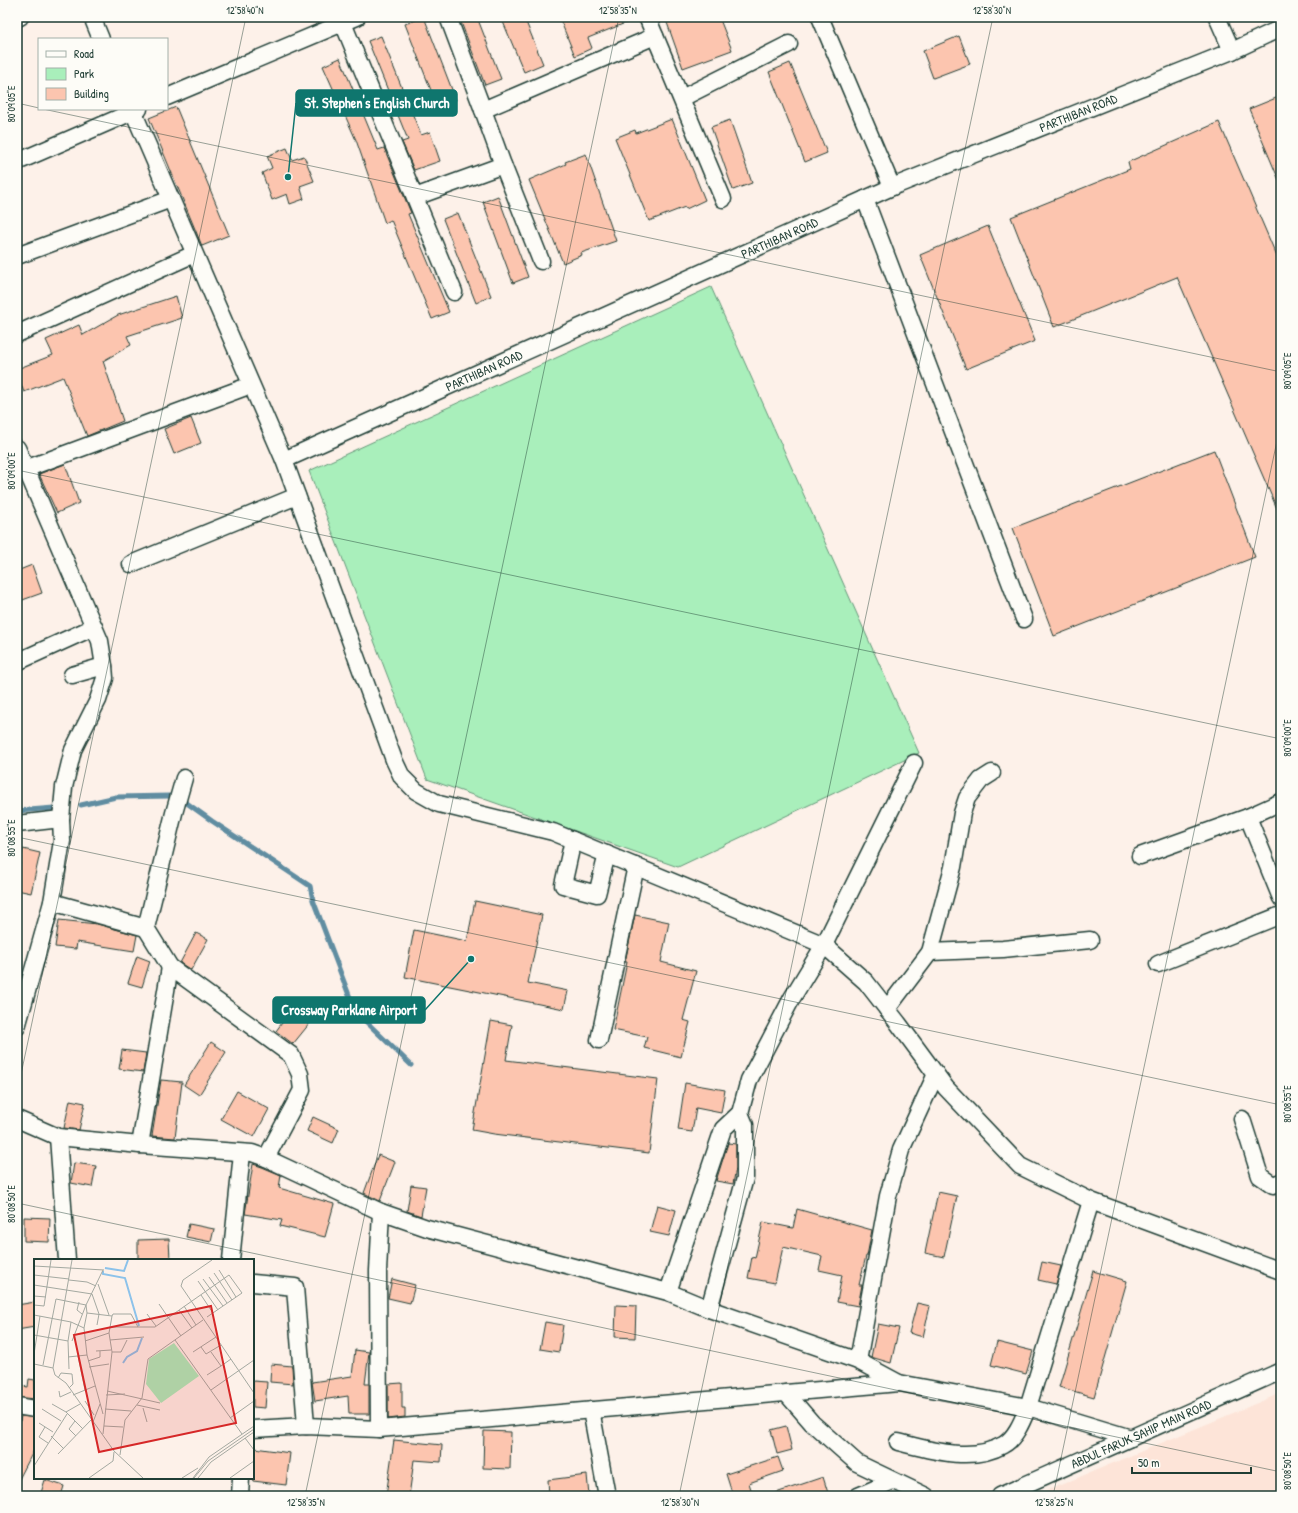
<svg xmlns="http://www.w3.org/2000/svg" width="1298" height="1513" viewBox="0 0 1298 1513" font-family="'Patrick Hand',sans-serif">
	<rect width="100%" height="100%" fill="#fdf1e9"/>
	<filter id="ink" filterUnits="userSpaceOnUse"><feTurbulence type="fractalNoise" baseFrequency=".025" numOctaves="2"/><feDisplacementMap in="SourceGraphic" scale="8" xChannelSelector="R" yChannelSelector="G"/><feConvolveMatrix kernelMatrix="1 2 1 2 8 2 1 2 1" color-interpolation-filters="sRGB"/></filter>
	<g filter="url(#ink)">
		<!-- built -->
		<polygon fill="#fde4d8" points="1281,1393 1281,1496 1034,1496"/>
		<!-- green -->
		<polygon fill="#a9efbb" stroke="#649678" points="711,287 919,753 678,867 427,779 309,471"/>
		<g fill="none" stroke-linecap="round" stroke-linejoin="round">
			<!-- stream -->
			<g stroke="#608da1" stroke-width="5">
				<polyline points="184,801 212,821 310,886 313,900 355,1011 411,1065"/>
				<polyline points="81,805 116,797 170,796"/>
				<polyline points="17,811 54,808"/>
			</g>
		</g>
		<!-- building -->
		<g fill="#fcc5af" stroke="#1f3d34">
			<polygon points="424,17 456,100 438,108 405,24"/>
			<polygon points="459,17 477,17 501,79 485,85"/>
			<polygon points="501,17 524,17 543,64 524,72"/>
			<polygon points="559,17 638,17 638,18 588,38 592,48 575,56"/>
			<polygon points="665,17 719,17 732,50 683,68"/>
			<polygon points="381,36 421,135 430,132 440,161 414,170 402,142 408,140 368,41"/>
			<polygon points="959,36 970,64 933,78 923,51"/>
			<polygon points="340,58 378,150 384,148 411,213 408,214 449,312 432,319 391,220 385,223 356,140 323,66"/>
			<polygon points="790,63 827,153 805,162 769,72"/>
			<polygon points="1281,96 1281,185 1249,109"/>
			<polygon points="176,107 229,235 202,246 149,118"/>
			<polygon points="672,119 705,200 686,209 685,207 649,221 615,138 635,130 636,133"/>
			<polygon points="730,120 752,183 733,190 711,127"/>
			<polygon points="1219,122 1281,266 1281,518 1177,277 1054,327 1011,217 1130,169 1128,162"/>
			<polygon points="287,148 292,160 304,156 314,181 300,186 304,199 290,204 287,194 272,200 262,173 272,168 267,156"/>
			<polygon points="586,154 616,241 581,253 582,255 563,263 529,180 566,164 565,162"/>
			<polygon points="498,196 528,277 513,283 483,202"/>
			<polygon points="458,213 491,296 476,303 443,219"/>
			<polygon points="988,226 1035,341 966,369 920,255"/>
			<polygon points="176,296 182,318 127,336 131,345 103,361 123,421 87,436 63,377 24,392 17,374 17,369 53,355 46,340 79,325 83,335 118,315"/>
			<polygon points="191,418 201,443 174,454 164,429"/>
			<polygon points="1214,450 1255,557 1054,636 1013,528"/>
			<polygon points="65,464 79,503 57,513 39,474"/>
			<polygon points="32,565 42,593 17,602 17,571"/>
			<polygon points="23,849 40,853 31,893 17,890 17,877"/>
			<polygon points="475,901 542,915 528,983 568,991 564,1009 405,977 414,930 467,941"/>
			<polygon points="635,915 669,922 661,962 696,971 683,1020 690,1022 681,1057 644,1048 647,1037 613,1030 627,962 625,962"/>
			<polygon points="59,920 97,924 137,935 134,951 77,942 76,949 55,947"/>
			<polygon points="196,933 208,939 191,970 180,963"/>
			<polygon points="137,956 150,961 142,987 128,983"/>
			<polygon points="296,1004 314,1018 293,1044 276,1031"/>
			<polygon points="491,1021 512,1025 506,1060 658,1079 649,1153 494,1134 472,1130"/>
			<polygon points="211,1042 226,1052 199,1095 184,1085"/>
			<polygon points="122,1050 146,1053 143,1072 119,1069"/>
			<polygon points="161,1080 182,1082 175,1138 152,1136"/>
			<polygon points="685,1083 725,1090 721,1113 696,1108 692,1132 678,1130"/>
			<polygon points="237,1091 269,1109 254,1137 221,1119"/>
			<polygon points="70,1100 85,1103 79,1130 64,1128"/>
			<polygon points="313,1117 339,1129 333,1143 307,1131"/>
			<polygon points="728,1143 736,1144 736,1168 733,1184 716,1181"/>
			<polygon points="378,1155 395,1162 380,1201 364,1193"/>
			<polygon points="74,1163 96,1166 92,1187 71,1183"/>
			<polygon points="253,1164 262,1167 281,1175 279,1188 334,1204 325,1237 280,1226 282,1220 245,1214"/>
			<polygon points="411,1185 426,1187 421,1216 407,1211"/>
			<polygon points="938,1192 957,1196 944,1257 925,1253"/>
			<polygon points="657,1205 676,1210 669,1236 650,1232"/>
			<polygon points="797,1209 872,1230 867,1256 866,1256 859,1285 862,1285 858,1306 837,1302 842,1275 819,1270 822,1256 783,1247 775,1283 748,1278 752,1257 755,1258 763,1222 793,1228"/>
			<polygon points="24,1217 50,1218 49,1242 24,1241"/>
			<polygon points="189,1224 214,1229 211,1242 186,1237"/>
			<polygon points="169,1239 170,1260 138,1260 138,1240"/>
			<polygon points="1042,1262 1061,1266 1056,1284 1038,1280"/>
			<polygon points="1093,1271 1127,1281 1094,1397 1059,1387"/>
			<polygon points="392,1279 415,1285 410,1303 388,1298"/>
			<polygon points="35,1302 35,1327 17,1330 17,1305"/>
			<polygon points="917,1303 930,1306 923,1337 909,1333"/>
			<polygon points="616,1305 636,1306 635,1338 615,1337"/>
			<polygon points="545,1322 563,1325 559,1352 540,1349"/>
			<polygon points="878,1324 899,1328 891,1363 871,1357"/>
			<polygon points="997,1342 1033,1351 1026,1374 991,1365"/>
			<polygon points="355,1350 369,1352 365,1384 369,1384 369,1414 349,1414 348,1396 315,1401 312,1382 352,1376"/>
			<polygon points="271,1364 292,1366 293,1384 270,1382"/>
			<polygon points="29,1379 35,1380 35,1399 17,1397 17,1385 28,1387"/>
			<polygon points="253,1381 267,1382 265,1408 253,1407"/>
			<polygon points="402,1383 402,1408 405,1408 405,1417 388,1419 388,1384"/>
			<polygon points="21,1416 35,1418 35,1448 17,1483 17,1437"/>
			<polygon points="786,1426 792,1450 777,1454 771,1430"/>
			<polygon points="484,1431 511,1432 510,1469 483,1468"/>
			<polygon points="394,1440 442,1445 441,1462 414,1460 409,1496 386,1496"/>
			<polygon points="255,1448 290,1453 286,1485 253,1481 253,1465"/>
			<polygon points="778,1457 783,1471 749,1483 753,1496 733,1496 726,1474"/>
			<polygon points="587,1475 589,1496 549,1496 548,1480"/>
			<polygon points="823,1477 828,1493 820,1496 773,1496 773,1494"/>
			<polygon points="45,1480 64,1486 61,1496 40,1496"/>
		</g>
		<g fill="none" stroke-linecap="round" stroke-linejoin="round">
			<defs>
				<g id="minor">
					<polyline points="92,17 101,39"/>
					<polyline points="820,17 892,187"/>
					<polyline points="1217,17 1232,51"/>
					<polyline points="17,18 20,17"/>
					<polyline points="343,23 454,292"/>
					<polyline points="655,36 723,199"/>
					<polyline points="167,97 357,17"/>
					<polyline points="682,98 789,44"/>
					<polyline points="483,110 655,36 647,17"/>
					<polyline points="133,111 284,460 394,760 402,777 416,791 439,804 553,832 824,945 866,982 898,1023 946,1088 1020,1166 1091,1201 1281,1271"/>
					<polyline points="17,162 139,109"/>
					<polyline points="503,165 541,261"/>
					<polyline points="415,197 503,165 483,110 448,17"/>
					<polyline points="865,199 1024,619"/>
					<polyline points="17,256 171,199"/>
					<polyline points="17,334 194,254"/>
					<polyline points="17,448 100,641 104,666 105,678 98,700 73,750 64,787 61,819 62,841 52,902 17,1027"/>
					<path id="s1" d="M284 460 892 187 1232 51 1281 28"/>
					<polyline points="17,472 251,385"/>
					<polyline points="131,564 297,496"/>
					<polyline points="17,662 94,627"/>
					<polyline points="72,675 104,666"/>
					<polyline points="184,778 174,813 146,928 170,967 291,1055 300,1074 302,1090 266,1158"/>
					<polyline points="1281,802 1248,817 1281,898"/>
					<polyline points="17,824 61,819"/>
					<polyline points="573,840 563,885 597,894 607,854"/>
					<polyline points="1140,856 1248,817"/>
					<polyline points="52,902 146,928"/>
					<polyline points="930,952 1003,949 1090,940"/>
					<polyline points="1158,964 1281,915"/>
					<polyline points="887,1009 930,952 953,867 962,813 967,798 981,780 992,773"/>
					<polyline points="599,1040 636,866"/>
					<polyline points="17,1119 58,1137 140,1145 252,1153 266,1158 381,1212 427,1228 668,1292 709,1309 858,1361 899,1383 1028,1407 1131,1438"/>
					<polyline points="1242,1119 1260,1176 1273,1185 1281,1182"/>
					<polyline points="58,1137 67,1260"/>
					<polyline points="140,1145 170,967"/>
					<polyline points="231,1260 242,1153"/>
					<polyline points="253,1283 295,1287 306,1426"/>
					<polyline points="668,1292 723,1129 740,1113 749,1080 792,998 824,945 914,763"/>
					<polyline points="709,1309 745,1178 745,1125 740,1113"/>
					<polyline points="858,1361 888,1196 901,1150 936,1074"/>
					<polyline points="786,1393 812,1423 857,1463 926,1496"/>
					<polyline points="17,1406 35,1409"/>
					<polyline points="591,1410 607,1496"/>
					<polyline points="253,1429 306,1426 379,1429 899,1383"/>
					<polyline points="379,1429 378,1271 381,1212"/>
					<path d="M898 1442C930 1450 972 1463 1003 1445 1016 1438 1023 1419 1028 1407L1091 1201"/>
					<polyline points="240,1496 241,1478"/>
					<polyline points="858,1496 893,1481"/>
					<path id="s2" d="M1000 1496 1281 1371"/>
				</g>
			</defs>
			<!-- minor casing -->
			<use href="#minor" stroke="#1f3d34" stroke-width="19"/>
			<!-- minor -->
			<use href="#minor" stroke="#fdfcf7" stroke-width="16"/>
		</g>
	</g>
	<!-- ticks -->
	<path fill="none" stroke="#1f3d34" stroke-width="1" stroke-opacity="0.45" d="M17 103 39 108M43 109 1281 372M17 470 1281 739M17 837 1281 1105M17 1093 246 17M17 1203 1281 1472M305 1496 619 17M679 1496 993 17M1053 1496 1281 422"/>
	<g text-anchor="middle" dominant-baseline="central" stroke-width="4" stroke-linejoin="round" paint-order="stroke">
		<!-- street labels -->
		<g font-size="13" fill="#1f3d34" stroke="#fdfcf7">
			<text stroke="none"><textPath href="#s1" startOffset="867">PARTHIBAN ROAD</textPath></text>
			<text stroke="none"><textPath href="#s1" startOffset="543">PARTHIBAN ROAD</textPath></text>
			<text stroke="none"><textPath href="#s1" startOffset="219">PARTHIBAN ROAD</textPath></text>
			<text stroke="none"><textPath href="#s2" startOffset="154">ABDUL FARUK SAHIP MAIN ROAD</textPath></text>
		</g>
	</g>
	<!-- overview -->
	<g transform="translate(34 1259)">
		<rect width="220" height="220" fill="#fdf1e9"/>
		<path d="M140 84 165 117 127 144 112 125 115 100Z" fill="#a9efbb"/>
		<path fill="none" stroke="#8cc2ea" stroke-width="2" d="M71 9 90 12 94 1M69 12V15L91 19 105 67M89 104 93 98 103 92 108 79"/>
		<path fill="none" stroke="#a4a9a1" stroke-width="1" d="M178 1 149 21 147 27 220 134M0 7 70 11M185 11 202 38M180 14 198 41M0 16 35 20M175 18 193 44M169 20 189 47M35 21 53 23 62 27M164 22 184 51M64 25 75 56M0 26 58 35 65 55 63 66M167 36 179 54M0 37 12 38M45 43 43 51 48 55M125 45 147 77M0 46 10 47 17 1M150 47 162 66M145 51 158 69M53 54 78 57 79 55H97L104 68M113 55 122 67M0 56 37 63 50 69M77 68H121L195 16 208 34 173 58M0 76 34 82M76 81 110 78M141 81 208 175M38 82 52 46 69 11M51 82 75 74M167 88 172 95 187 86M62 92 77 91M78 93H87L93 81M159 93 182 78M177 93 187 107 197 100M0 95 6 57M44 97 51 131M34 98 53 96M54 102 66 98V92M0 105 19 109M9 106 22 40 52 46 53 54 50 69 53 96 69 155M55 108 75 105M19 109 21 116 32 124 80 192 109 219M19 109 38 1M35 110 34 82 37 63M173 116 187 107M24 119 27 114 38 115 39 125 35 129M177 131 220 101M25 132 26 138 37 133M73 132 126 144M39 136 61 127M72 136 91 135M51 142 60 156M18 145 32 153 49 170M103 146 126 151M109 149 113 163M8 150 27 162M71 150 97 152M32 153 46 145M196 159 220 142M41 162 35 170 42 177M59 163 66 145M5 164 19 173M70 167 89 168M11 168 5 178 14 184M69 175 78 93 75 74 78 57M17 177 30 190M211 179 220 191M24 195 57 161M86 196 91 161 108 139 114 100 169 61M0 207 33 155M55 219 79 202 80 193M148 219 164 209M159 219 175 198 220 167M160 219 174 202 220 170M164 219 177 203 220 173M196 219 220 202"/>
		<path fill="#d62828" fill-opacity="0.15" stroke="#d62828" stroke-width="2" d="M177 47 202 164 65 193 40 76Z"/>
		<rect width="220" height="220" fill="none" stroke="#1f3d34" stroke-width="2"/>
	</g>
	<!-- callouts -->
	<path fill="none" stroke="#0f766e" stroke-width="1.5" d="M288 177L296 103M471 959L425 1010"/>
	<g fill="#0f766e" stroke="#fdfcf7" stroke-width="1.5">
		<circle cx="288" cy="177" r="4"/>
		<circle cx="471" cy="959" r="4"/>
	</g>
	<g fill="#0f766e" stroke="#0f766e" stroke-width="1.5">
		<rect x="296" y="90" width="161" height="26" rx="4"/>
		<rect x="273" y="997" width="152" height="26" rx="4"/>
	</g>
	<g font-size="14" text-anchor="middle" font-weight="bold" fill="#fff">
		<text x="377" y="108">St. Stephen's English Church</text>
		<text x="349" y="1015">Crossway Parklane Airport</text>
	</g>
	<!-- margin -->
	<rect width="1298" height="1513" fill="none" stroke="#fdfcf7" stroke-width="44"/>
	<!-- legend -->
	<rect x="38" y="38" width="130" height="72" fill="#fdfcf7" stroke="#a4b0a9"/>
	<rect x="46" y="51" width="20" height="6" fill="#fdfcf7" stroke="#a4b0a9"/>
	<text x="74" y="58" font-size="12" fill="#1f3d34">Road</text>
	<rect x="46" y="68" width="20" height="12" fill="#a9efbb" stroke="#a4b0a9"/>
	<text x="74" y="78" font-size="12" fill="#1f3d34">Park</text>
	<rect x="46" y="88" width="20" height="12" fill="#fcc5af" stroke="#a4b0a9"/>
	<text x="74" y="98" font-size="12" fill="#1f3d34">Building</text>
	<!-- scale -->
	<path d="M1132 1467v6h119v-6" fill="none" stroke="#1f3d34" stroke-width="2"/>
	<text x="1138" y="1467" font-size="12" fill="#1f3d34" stroke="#fdfcf7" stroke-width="3" paint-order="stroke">50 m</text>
	<rect x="22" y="22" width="1254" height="1469" fill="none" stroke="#1f3d34" stroke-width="1.5"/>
	<g font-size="10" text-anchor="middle" fill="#1f3d34">
		<text x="245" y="14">12°58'40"N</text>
		<text x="618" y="14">12°58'35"N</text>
		<text x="992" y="14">12°58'30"N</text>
		<text transform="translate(11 104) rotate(-90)" y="4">80°09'05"E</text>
		<text transform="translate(1287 371) rotate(-90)" y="4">80°09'05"E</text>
		<text transform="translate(11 471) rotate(-90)" y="4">80°09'00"E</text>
		<text transform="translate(1287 738) rotate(-90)" y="4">80°09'00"E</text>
		<text transform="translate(11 838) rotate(-90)" y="4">80°08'55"E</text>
		<text transform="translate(1287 1104) rotate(-90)" y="4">80°08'55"E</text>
		<text transform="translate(11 1204) rotate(-90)" y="4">80°08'50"E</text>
		<text transform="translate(1287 1471) rotate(-90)" y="4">80°08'50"E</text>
		<text x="306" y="1506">12°58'35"N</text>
		<text x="680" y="1506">12°58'30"N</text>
		<text x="1054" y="1506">12°58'25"N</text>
	</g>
</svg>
